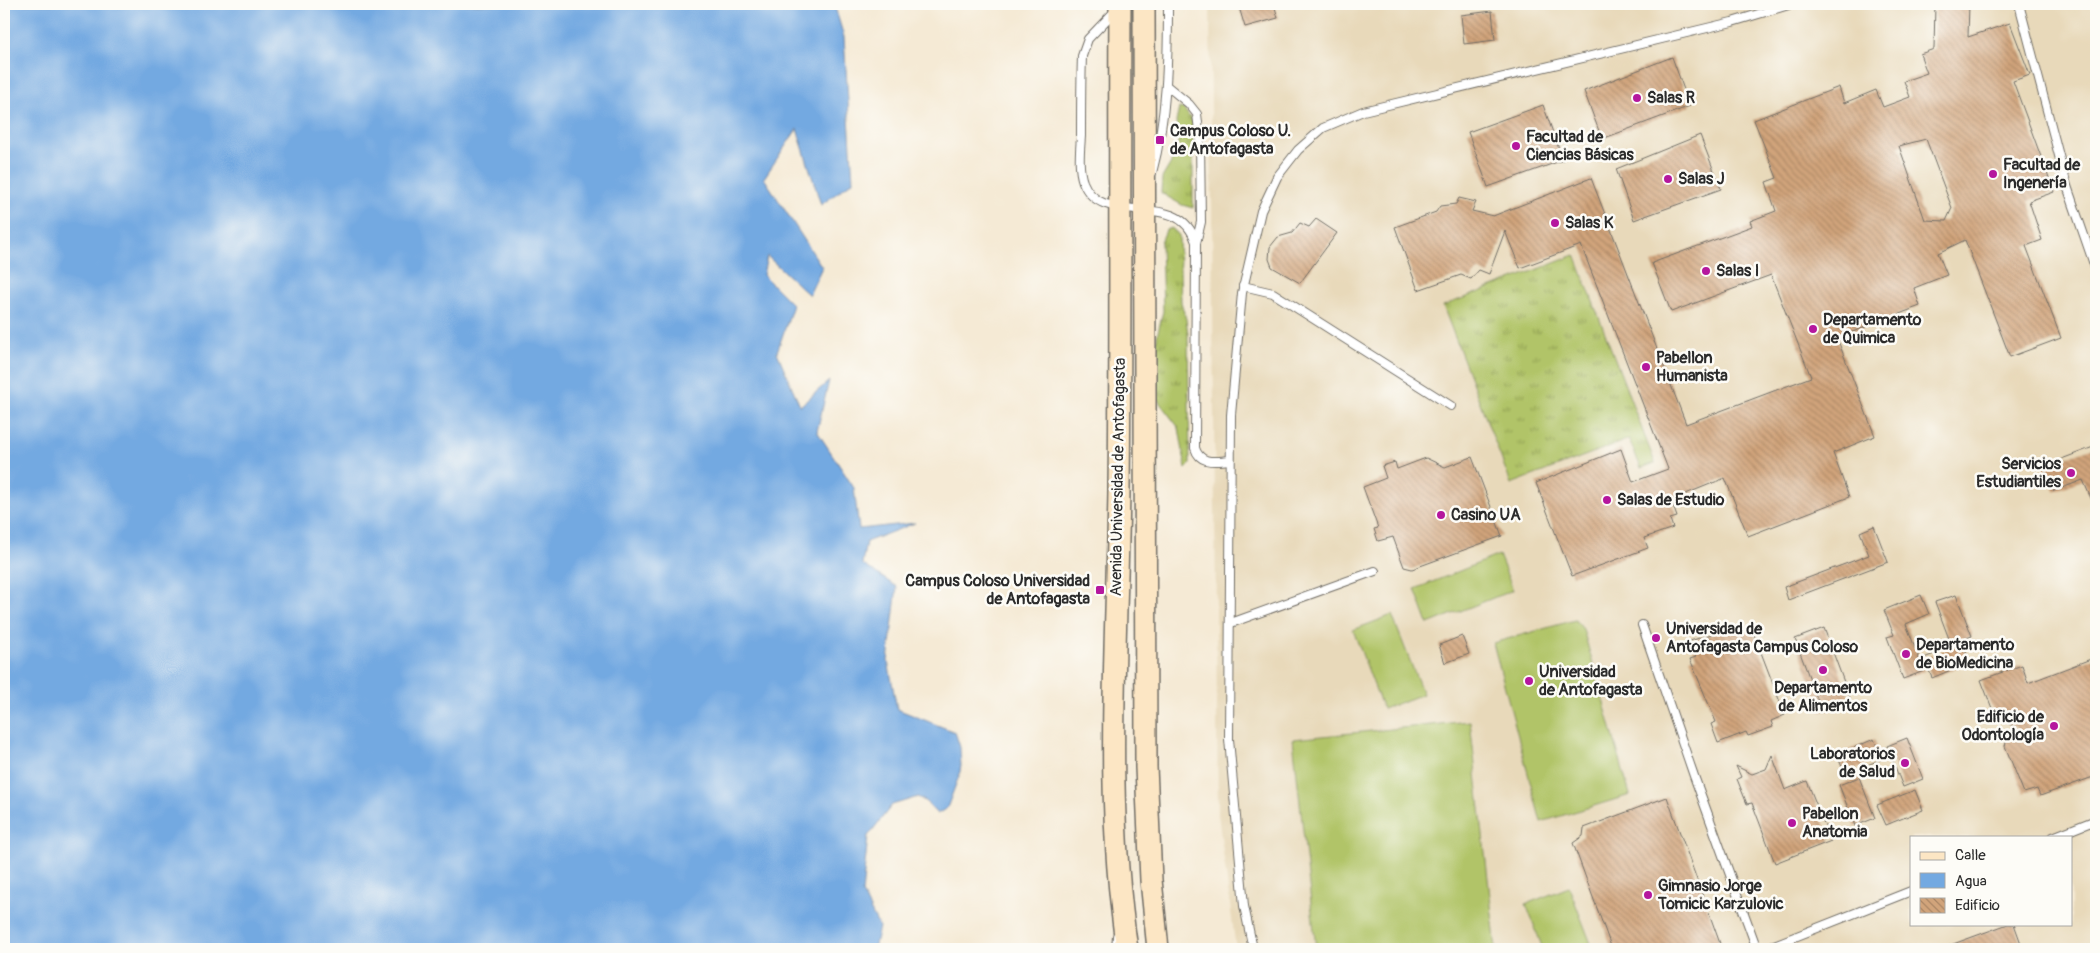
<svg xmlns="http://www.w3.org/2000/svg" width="2100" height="953" viewBox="0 0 2100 953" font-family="Pangolin,sans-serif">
	<defs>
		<pattern id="grass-tufts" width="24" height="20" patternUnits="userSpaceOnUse" patternTransform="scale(1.25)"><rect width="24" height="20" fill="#b1c467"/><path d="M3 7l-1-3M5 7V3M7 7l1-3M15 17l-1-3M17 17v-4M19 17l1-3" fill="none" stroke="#909f55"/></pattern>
		<pattern id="building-back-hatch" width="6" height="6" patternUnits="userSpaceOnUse" patternTransform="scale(1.25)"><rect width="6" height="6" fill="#d1a47b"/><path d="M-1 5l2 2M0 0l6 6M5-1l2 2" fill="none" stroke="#aa8665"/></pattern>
	</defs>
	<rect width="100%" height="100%" fill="#fdfcf7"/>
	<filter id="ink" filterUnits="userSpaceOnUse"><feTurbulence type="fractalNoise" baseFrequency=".02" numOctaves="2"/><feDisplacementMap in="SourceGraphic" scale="10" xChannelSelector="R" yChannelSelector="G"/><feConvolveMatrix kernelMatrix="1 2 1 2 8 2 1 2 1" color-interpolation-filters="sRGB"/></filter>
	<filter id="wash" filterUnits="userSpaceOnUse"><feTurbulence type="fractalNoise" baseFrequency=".0096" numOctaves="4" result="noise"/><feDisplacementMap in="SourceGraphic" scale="20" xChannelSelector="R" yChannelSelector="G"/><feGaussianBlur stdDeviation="1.12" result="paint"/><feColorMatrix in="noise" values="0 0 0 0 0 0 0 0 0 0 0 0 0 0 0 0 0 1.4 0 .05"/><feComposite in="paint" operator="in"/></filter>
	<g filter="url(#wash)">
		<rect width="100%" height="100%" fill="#f5ead5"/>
		<!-- built -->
		<path fill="#e8d9ba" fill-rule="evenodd" d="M1210 4H2096V949H1236L1218 814ZM1911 837H2071V924H1911Z"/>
		<!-- grass -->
		<g fill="url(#grass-tufts)" stroke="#6e7849">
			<polygon points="1179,108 1184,109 1193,122 1193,208 1182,205 1161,193 1162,178 1178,151 1179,141 1176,122"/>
			<polygon points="1172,228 1179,235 1181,302 1186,319 1188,334 1190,464 1186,469 1179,428 1156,398 1157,336 1163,311 1161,242 1166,230"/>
			<polygon points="1575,255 1655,463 1641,468 1629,439 1511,484 1443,306"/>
		</g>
		<!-- garden -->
		<g fill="#b1c467" stroke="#6e7849">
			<polygon points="1499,555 1513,590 1428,624 1415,589"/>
			<polygon points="1392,615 1423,694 1383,709 1353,630"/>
			<polygon points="1575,620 1583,629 1630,795 1541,822 1493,643"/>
			<polygon points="1470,721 1496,949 1316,949 1293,739"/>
			<polygon points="1569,887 1593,949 1543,949 1526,904"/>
		</g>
		<!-- water -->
		<polygon fill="#73a9e1" stroke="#4f6a86" points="4,4 834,4 844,37 853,181 821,205 797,129 764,178 822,267 809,295 767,256 763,275 793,305 777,352 800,406 829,381 817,431 854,488 859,529 915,523 866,542 862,564 897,587 888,661 897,709 955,732 960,747 961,766 959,776 947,808 937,814 926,802 918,797 892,805 868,836 862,893 879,927 874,949 4,949"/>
		<g id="blocks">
			<!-- building -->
			<g fill="url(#building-back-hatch)" fill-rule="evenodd">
				<polygon points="1238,4 1274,4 1278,18 1245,27"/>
				<path d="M1935 4H1969L1968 37 2010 23 2030 75 2013 81 2054 192 2029 201 2042 240 2026 246 2061 338 2010 357 1965 240 1938 253 1947 275 1914 288 1920 306 1837 338 1875 436 1833 453 1849 497 1748 536 1725 478 1671 500 1677 517 1670 519 1673 528 1644 538 1648 548 1572 576 1536 483 1621 449 1633 482 1668 469 1581 245 1520 268 1505 231 1489 274 1479 270 1471 279 1461 275 1418 290 1395 227 1436 212 1440 206 1456 204 1459 198 1476 202 1472 211 1493 216 1591 178 1686 424 1811 377 1771 275 1671 312 1652 263 1752 226 1750 221 1776 211 1766 182 1777 178 1754 120 1839 87 1844 103 1876 90 1883 107 1910 97 1904 81 1927 73 1920 54 1934 49ZM1926 139 1952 208 1946 221 1925 220 1899 146Z"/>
				<polygon points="1492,11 1495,40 1464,44 1461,15"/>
				<polygon points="1672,57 1690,106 1602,139 1584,91"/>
				<polygon points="1543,105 1563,160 1488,187 1468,132"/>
				<polygon points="1700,135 1721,189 1634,220 1616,169"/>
				<polygon points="1316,219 1337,233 1300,283 1272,267 1269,259 1270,247 1278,237 1292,233 1300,223 1309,227"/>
				<polygon points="2096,446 2096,510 2083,480 2054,491 2043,466"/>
				<polygon points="1472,457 1502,536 1412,569 1404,567 1393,537 1378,541 1374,529 1378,528 1363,487 1386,478 1382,466 1395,462 1397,469 1426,458 1445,467"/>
				<polygon points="1874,526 1888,562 1788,600 1784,587 1869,555 1860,532"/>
				<polygon points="1921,595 1929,614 1906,624 1924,671 1903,679 1887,637 1894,635 1884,610"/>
				<polygon points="1956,595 1972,636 1951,644 1935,602"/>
				<polygon points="1736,626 1739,634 1752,629 1785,715 1771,721 1773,727 1748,736 1746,732 1718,743 1711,724 1716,722 1690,659 1696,657 1690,641"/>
				<polygon points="1824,628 1851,701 1822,712 1795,639"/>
				<polygon points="1462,636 1469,654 1445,663 1439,645"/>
				<polygon points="1962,643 1970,662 1932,678 1924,658"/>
				<polygon points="2096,657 2096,776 2040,796 2037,789 2024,793 2005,746 2007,739 2017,728 1995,716 1981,680 2022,665 2028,683"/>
				<polygon points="1907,738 1923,779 1903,787 1887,746"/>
				<polygon points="1874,739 1882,759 1845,774 1837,755"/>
				<polygon points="1772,755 1785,790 1807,781 1831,841 1775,863 1752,803 1747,804 1737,779 1741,777 1736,766 1752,774 1766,769"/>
				<polygon points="1859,777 1875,818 1855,826 1839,785"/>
				<polygon points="1915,790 1923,810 1886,825 1877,805"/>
				<polygon points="1667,797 1722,949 1612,949 1573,843 1583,836 1584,828"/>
				<polygon points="2008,924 2014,924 2023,949 1945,949 1945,947"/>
			</g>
		</g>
	</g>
	<g filter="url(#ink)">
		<use href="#blocks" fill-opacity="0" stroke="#726e66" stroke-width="1"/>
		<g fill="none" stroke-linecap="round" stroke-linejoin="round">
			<defs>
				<g id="service">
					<polyline points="2019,4 2067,186 2096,270"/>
					<path d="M1115 11 1088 39 1082 56C1081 83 1081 109 1081 136 1080 151 1078 168 1083 182 1102 231 1178 186 1196 242"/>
					<path d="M1167 86 1189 104 1197 114 1200 139 1201 222 1196 243 1195 448C1200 465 1216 461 1230 460"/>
					<path d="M1152 173C1167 117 1168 61 1168 4"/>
					<polyline points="1243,286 1273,293 1451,406"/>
					<polyline points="1231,623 1375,571"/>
					<polyline points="1642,625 1694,776 1757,949"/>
					<polyline points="2053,837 2096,820"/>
					<polyline points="1116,949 1117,936"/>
					<polyline points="1253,949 1244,906 1229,739 1231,415 1242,293 1261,211 1277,177 1298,150 1323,128 1363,111 1732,22 1792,4"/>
					<polyline points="1764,949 1911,891"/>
				</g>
				<g id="secondary">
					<path d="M1120 4C1119 165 1121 327 1119 489 1117 642 1104 797 1127 949"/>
					<polyline points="1144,4 1146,767 1151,880 1158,949"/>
				</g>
			</defs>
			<!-- service casing -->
			<use href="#service" stroke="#726e66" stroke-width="10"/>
			<!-- secondary casing -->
			<use href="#secondary" stroke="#726e66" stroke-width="24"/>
			<!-- service -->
			<use href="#service" stroke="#fff" stroke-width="8"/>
			<!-- secondary -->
			<use href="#secondary" stroke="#fce6c4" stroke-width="21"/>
		</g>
	</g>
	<!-- markers -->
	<g fill="#b5179e" stroke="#fdfcf7" stroke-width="2">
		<circle cx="1637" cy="98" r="5"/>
		<rect x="1155" y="135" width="10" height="10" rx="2.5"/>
		<circle cx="1516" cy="146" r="5"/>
		<circle cx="1993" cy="174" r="5"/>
		<circle cx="1668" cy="179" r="5"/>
		<circle cx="1555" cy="223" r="5"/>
		<circle cx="1706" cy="271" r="5"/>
		<circle cx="1813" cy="329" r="5"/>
		<circle cx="1646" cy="367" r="5"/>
		<circle cx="2071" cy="473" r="5"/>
		<circle cx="1607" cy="500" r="5"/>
		<circle cx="1441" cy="515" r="5"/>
		<rect x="1095" y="585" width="10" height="10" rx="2.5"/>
		<circle cx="1656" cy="638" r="5"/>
		<circle cx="1906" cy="654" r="5"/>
		<circle cx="1823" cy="670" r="5"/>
		<circle cx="1529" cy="681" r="5"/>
		<circle cx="2054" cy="726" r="5"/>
		<circle cx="1905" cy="763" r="5"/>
		<circle cx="1792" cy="823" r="5"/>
		<circle cx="1648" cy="895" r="5"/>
	</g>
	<g text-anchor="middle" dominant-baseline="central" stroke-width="5" stroke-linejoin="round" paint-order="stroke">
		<!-- poi labels -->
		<g font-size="16" font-weight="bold" fill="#2b2b2b" stroke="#fdfcf7" text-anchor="start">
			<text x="1647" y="98">Salas R</text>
			<text x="1170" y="131">Campus Coloso U.<tspan x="1170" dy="18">de Antofagasta</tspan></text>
			<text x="1526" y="137">Facultad de<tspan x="1526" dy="18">Ciencias Básicas</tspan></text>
			<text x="2003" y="165">Facultad de<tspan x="2003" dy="18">Ingenería</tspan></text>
			<text x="1678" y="179">Salas J</text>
			<text x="1565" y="223">Salas K</text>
			<text x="1716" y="271">Salas I</text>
			<text x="1823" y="320">Departamento<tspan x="1823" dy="18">de Quimica</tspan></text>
			<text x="1656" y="358">Pabellon<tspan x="1656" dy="18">Humanista</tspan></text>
			<text x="2061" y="464" text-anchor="end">Servicios<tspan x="2061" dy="18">Estudiantiles</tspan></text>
			<text x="1617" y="500">Salas de Estudio</text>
			<text x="1451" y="515">Casino UA</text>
			<text x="1090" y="581" text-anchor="end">Campus Coloso Universidad<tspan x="1090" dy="18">de Antofagasta</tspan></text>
			<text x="1666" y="629">Universidad de<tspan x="1666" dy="18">Antofagasta Campus Coloso</tspan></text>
			<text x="1916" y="645">Departamento<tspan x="1916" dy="18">de BioMedicina</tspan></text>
			<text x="1539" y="672">Universidad<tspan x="1539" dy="18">de Antofagasta</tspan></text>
			<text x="1823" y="688" text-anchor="middle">Departamento<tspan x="1823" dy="18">de Alimentos</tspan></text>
			<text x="2044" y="717" text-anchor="end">Edificio de<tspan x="2044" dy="18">Odontología</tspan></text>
			<text x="1895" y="754" text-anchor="end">Laboratorios<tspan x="1895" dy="18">de Salud</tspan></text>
			<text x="1802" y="814">Pabellon<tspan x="1802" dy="18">Anatomia</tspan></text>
			<text x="1658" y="886">Gimnasio Jorge<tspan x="1658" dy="18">Tomicic Karzulovic</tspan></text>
		</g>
		<!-- street labels -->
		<g font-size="16" fill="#2b2b2b" stroke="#fdfcf7">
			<text transform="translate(1118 477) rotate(-89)">Avenida Universidad de Antofagasta</text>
		</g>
	</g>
	<!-- margin -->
	<rect width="2100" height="953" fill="none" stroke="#fdfcf7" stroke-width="20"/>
	<!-- legend -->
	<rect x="1910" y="836" width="162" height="90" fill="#fdfcf7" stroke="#a9a8a5"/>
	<rect x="1920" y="852" width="25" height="8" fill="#fce6c4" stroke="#a9a8a5"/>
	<text x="1955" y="860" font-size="15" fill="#2b2b2b">Calle</text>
	<rect x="1920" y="873" width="25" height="15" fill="#73a9e1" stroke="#a9a8a5"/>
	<text x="1955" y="886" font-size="15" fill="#2b2b2b">Agua</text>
	<rect x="1920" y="898" width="25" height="15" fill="url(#building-back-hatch)" stroke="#a9a8a5"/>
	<text x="1955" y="910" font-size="15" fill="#2b2b2b">Edificio</text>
</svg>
